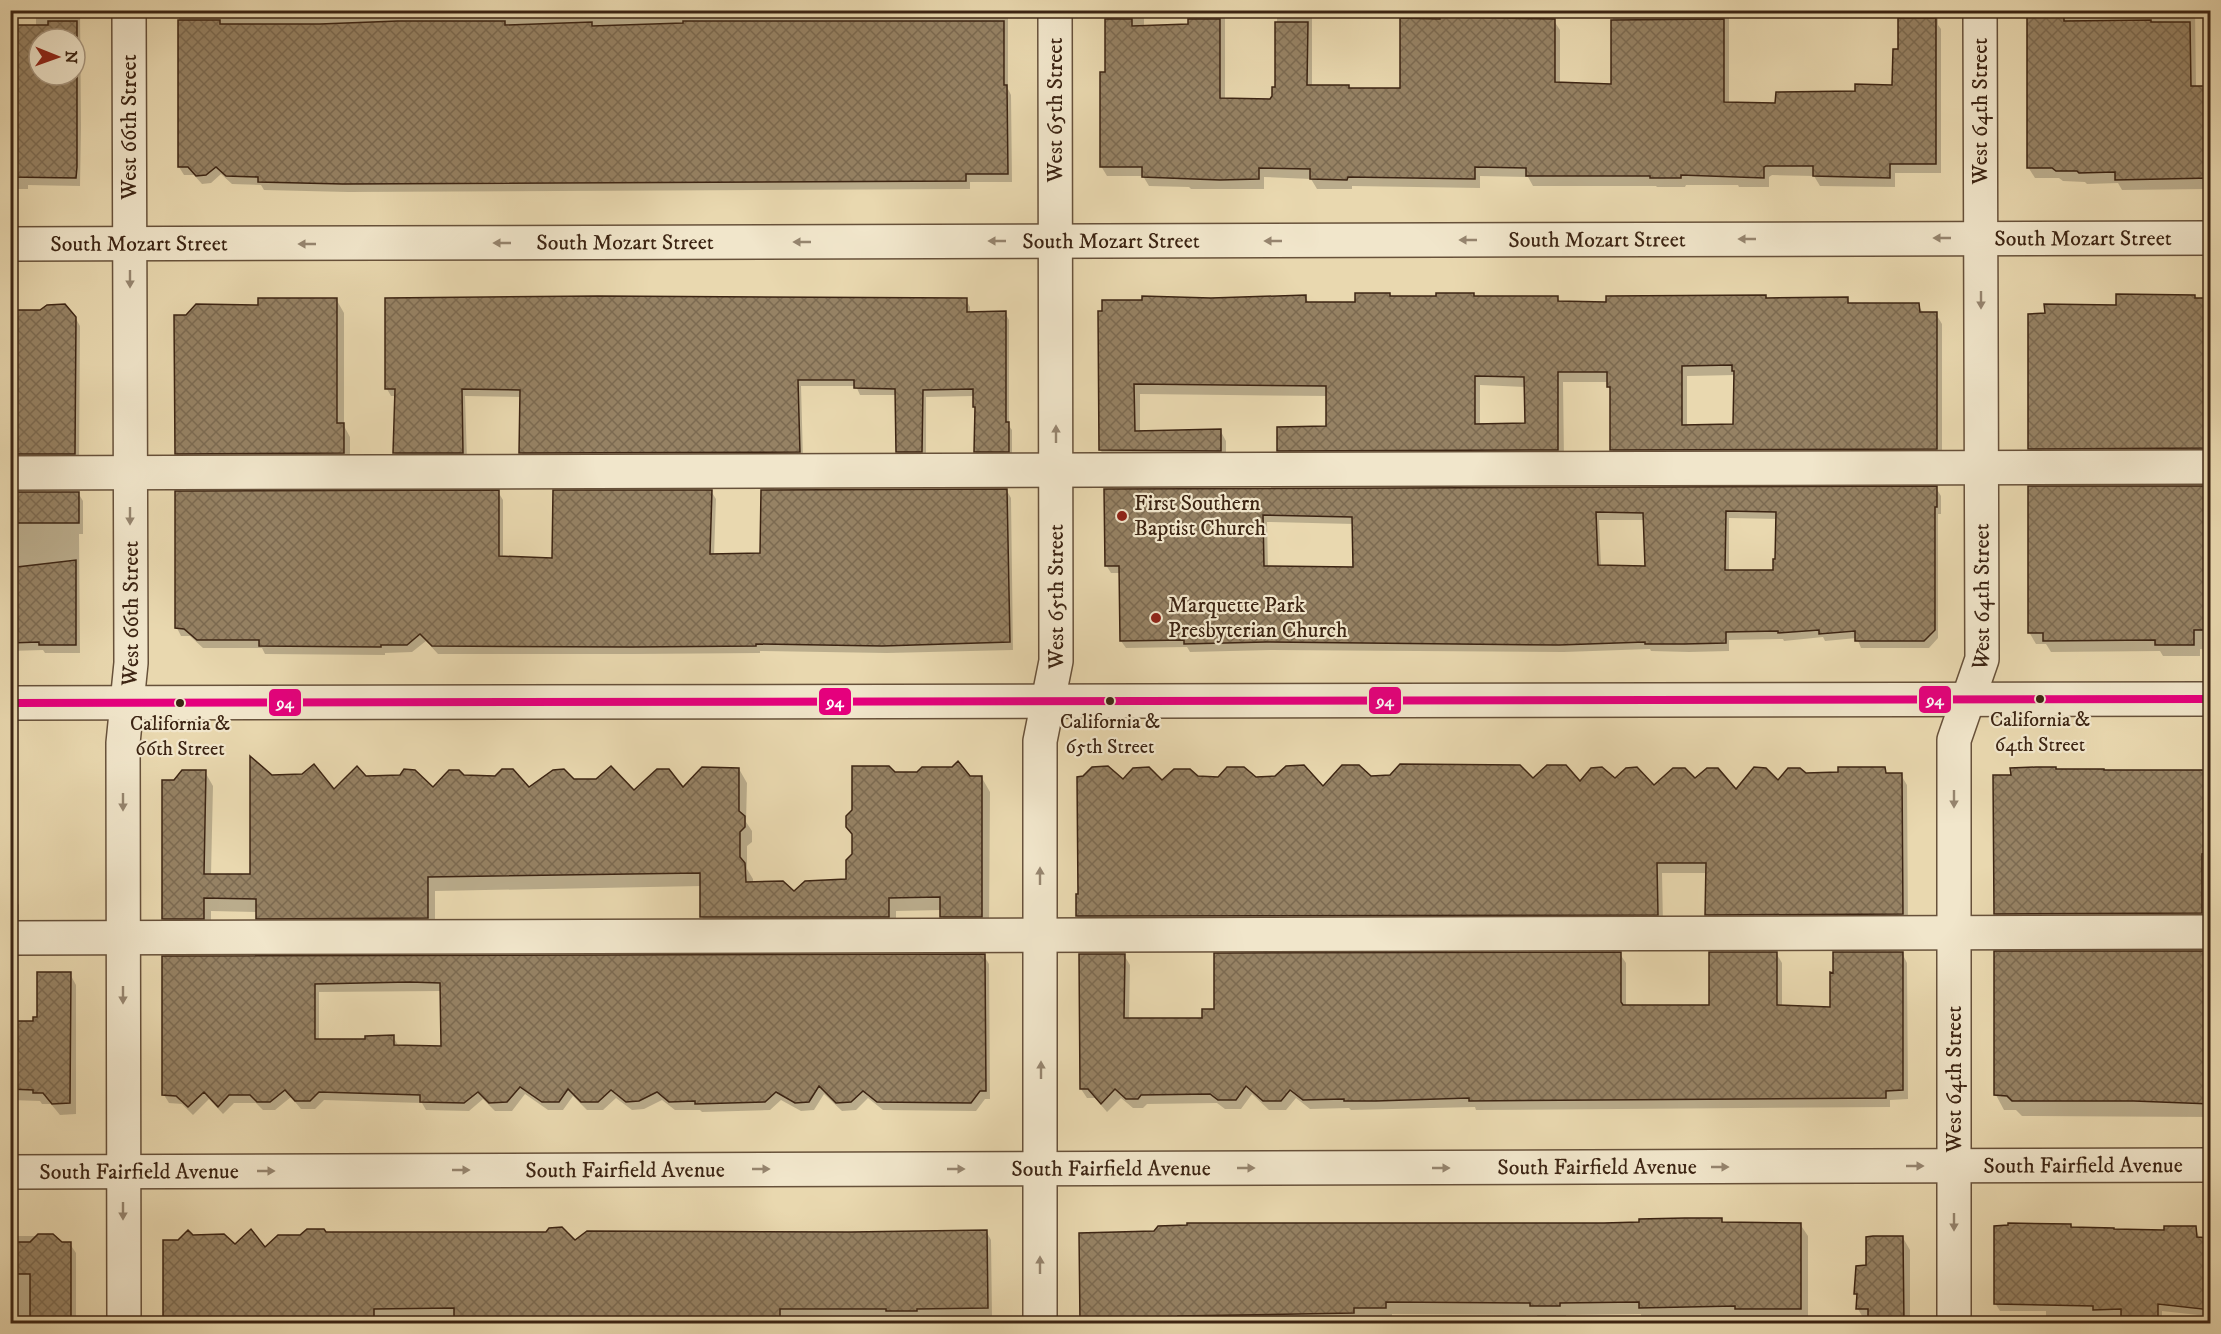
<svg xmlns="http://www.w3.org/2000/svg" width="2221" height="1334" viewBox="0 0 2221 1334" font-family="'IM FELL DW Pica',serif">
	<defs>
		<pattern id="building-cross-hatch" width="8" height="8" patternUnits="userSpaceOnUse" patternTransform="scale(1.5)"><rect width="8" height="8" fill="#968264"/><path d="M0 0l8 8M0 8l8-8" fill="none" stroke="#7c6a51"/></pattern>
	</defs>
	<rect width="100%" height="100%" fill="#e9d8af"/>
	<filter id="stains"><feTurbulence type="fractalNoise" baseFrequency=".00333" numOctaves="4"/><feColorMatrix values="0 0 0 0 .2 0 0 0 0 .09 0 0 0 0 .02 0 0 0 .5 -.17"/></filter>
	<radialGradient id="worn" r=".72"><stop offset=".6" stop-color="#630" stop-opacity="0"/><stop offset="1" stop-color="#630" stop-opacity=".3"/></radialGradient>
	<!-- shadow -->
	<g fill="#0003" fill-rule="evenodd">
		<path d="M36 10H80L81 127 80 186 28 185V189H10V27H36ZM39 39H75V75H39Z"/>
		<polygon points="179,10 1008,10 1008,89 1011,95 1012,182 970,182 970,189 348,192 264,190 261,185 232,184 221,174 211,183 202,184 194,175 184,175 179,167"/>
		<polygon points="1107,10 1144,10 1144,27 1189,25 1189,10 1225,10 1225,100 1271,100 1277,88 1277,10 1312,10 1312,86 1349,89 1401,90 1401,10 1519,10 1519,20 1554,21 1560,30 1560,84 1613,86 1613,10 1729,10 1729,103 1777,104 1894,86 1900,50 1900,10 1938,10 1938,25 1941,29 1941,173 1895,173 1895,187 1820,186 1814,176 1772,175 1769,177 1769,187 1739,187 1738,185 1686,185 1685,187 1657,187 1656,186 1533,186 1528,177 1480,176 1480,188 1352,186 1352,189 1317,189 1311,179 1264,177 1264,189 1191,189 1189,187 1149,186 1143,176 1107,176 1101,166 1107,74"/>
		<polygon points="2028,10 2195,10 2196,87 2210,87 2210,190 2205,189 2122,190 2118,183 2087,184 2085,182 2063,181 2059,178 2035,178 2028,167"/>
		<path d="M1356 295 1438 298 1557 297 1561 303 1847 299 1850 304 1918 305 1924 314H1936L1942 324V459L1618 460 1612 449V392L1608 382H1563L1564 460 1284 461 1278 450 1328 427V396L1140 394V433L1220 430 1226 441V461L1106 460 1100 449V312L1211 299 1305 297 1309 303 1356 304ZM1736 375 1735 426H1687V376ZM1480 385 1525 387 1527 424 1480 425Z"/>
		<polygon points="336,299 344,313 344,426 350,437 350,466 184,467 176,453 260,306"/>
		<polygon points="2195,299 2210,299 2210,459 2036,460 2030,448 2118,306"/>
		<polygon points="966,300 970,307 970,313 1005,313 1009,320 1009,426 1012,430 1012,458 979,458 975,451 976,410 974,396 926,397 926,458 902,458 897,451 897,395 860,395 856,386 801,386 803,459 525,459 521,452 522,397 465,396 467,460 399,460 395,453 396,396 391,396 387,389"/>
		<polygon points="10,312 75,317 80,326 79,462 10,463"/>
		<polygon points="2210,487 2210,650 2200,649 2200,656 2163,656 2160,651 2051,652 2046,644 2036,644 2029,632"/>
		<path d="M1936 488 1941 496V514H1938V638L1929 648H1861L1857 638 1825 641 1823 637 1784 641 1783 639 1729 640V651L1689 652 1651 651 1650 649 1564 652 1271 650 1190 652 1187 647 1126 648 1121 641V573H1111L1106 565V490ZM1729 518 1778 519 1777 561 1774 572H1729ZM1599 520H1645L1646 567 1601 566ZM1267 522 1354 524V568H1268Z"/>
		<polygon points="711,491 716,499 714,556 761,555 1007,491 1011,498 1013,650 887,653 760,651 760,653 636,654 438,654 426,641 412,652 385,653 385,655 265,654 262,648 203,648 190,636 181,636 177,628 498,492 503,500 503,558 554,559"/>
		<polygon points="10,493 78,493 83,501 83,534 79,534 80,653 45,653 43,650 10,651"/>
		<polygon points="739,769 747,783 746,822 752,831 752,842 747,846 747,869 753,879 753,883 794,893 847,881 854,855 854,837 848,827 894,773 982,778 990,792 989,930 950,930 942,916 942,910 896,911 896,930 710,931 702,917 702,886 435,891 435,932 266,932 258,918 258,912 211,911 211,932 171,932 163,918 175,781 205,772 213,786 211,875 252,876 271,777 334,791 365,777 433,789 464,777 529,789 573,781 634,792 683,789"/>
		<polygon points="1884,769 1888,775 1901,775 1907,785 1908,924 1713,924 1707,914 1707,873 1662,873 1663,925 1083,926 1077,916 1079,895 1123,781 1162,782 1197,778 1255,779 1323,788 1370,777 1533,780 1580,783 1615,780 1654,787 1695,780 1736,791 1805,775"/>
		<polygon points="2056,771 2210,772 2210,927 2004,928 1995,913"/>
		<polygon points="10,796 12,799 10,825"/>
		<polygon points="10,893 19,905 19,931 10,932"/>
		<polygon points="2210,952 2210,1117 2022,1116 2016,1110 2004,1110 1996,1095"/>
		<polygon points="1776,953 1782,963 1782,1007 1832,1009 1902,953 1907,963 1908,1099 1890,1100 1890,1107 1476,1110 1475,1107 1351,1110 1349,1108 1310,1109 1296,1098 1286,1110 1269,1110 1252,1094 1241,1109 1225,1109 1217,1103 1147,1104 1143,1108 1133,1108 1121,1098 1107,1112 1095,1098 1087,1098 1081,1089 1124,955 1130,965 1129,1019 1203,1020 1620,954 1626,963 1626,1007 1710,1006"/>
		<path d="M984 956 989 964 990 1099H985L976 1111 883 1110 868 1098 856 1110 842 1111 824 1094 814 1110 801 1111 781 1100 770 1110 702 1112 700 1110H675L662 1100 644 1109 632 1110 616 1098 603 1110H587L573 1096 563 1110H548L525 1094 512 1111H495L483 1099 469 1111 426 1110 422 1103 324 1100 315 1109H301L291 1097 275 1110H263L256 1103H234L223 1114 209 1099 193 1115 182 1104 169 1103 164 1095V958ZM442 991 443 1048 398 1045 393 1037 366 1041 319 1040V992Z"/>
		<polygon points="70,974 76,985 76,1114 60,1115 51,1104 42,1104 40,1101 10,1100 10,1023 35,1023"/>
		<polygon points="1723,1224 1800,1224 1808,1236 1808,1321 1743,1321 1741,1318 1670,1319 1670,1324 1641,1324 1641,1314 1566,1315 1566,1318 1538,1318 1537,1315 1392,1314 1392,1324 1081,1324 1081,1235"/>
		<polygon points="2071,1226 2072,1229 2165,1231 2195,1227 2200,1239 2210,1239 2210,1324 2207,1324 2207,1316 2162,1311 2162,1324 2123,1324 2123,1317 2078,1317 2078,1324 2046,1324 2046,1311 2000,1311 1995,1303"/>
		<polygon points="986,1231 991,1240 992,1317 953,1317 953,1324 427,1324 427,1317 378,1318 378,1324 165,1324 165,1242 179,1241 193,1236 235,1246 265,1249 301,1237 326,1233 575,1242"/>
		<polygon points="10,1236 52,1236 61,1244 70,1244 76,1253 76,1324 10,1324"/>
		<polygon points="1903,1238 1910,1250 1910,1324 1869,1324 1869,1321 1865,1321 1858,1309 1858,1298 1856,1294 1868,1267"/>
	</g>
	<!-- building -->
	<g fill="url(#building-cross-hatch)" stroke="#3c2413" stroke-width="1.5" fill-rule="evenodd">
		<polygon points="1440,17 1555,19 1555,82 1611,84 1611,20 1724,19 1724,102 1775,103 1776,92 1855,91 1855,84 1892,85 1893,49 1898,49 1898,18 1936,18 1936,164 1890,164 1890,178 1813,176 1813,166 1766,166 1764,167 1764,178 1681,175 1681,178 1650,178 1650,176 1526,176 1526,168 1475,167 1475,179 1348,177 1347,180 1310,179 1310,169 1259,168 1259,179 1220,180 1142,177 1142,167 1100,167 1100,72 1105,72 1105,19 1132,19 1132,26 1188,24 1188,19 1220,19 1220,98 1270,99 1272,96 1272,87 1275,87 1275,22 1308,22 1307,85 1349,85 1349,88 1400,88 1400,18 1440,19"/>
		<polygon points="2027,17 2064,17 2064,21 2151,20 2151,22 2190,22 2191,86 2211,86 2211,178 2115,180 2115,172 2079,173 2077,171 2056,171 2052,168 2027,168"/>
		<polygon points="178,20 220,20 220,24 320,24 398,21 505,21 505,25 592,22 592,26 683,23 683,21 1004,21 1004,85 1007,85 1008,174 966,174 966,181 343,184 258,182 258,177 226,176 216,167 206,175 196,176 188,167 178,167"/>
		<path d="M48 21H77V167L76 178 10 177V25H48ZM39 39H75V75H39Z"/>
		<path d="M1355 293H1390V296H1436V293H1474V296H1558V301L1606 302V296L1766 295V298L1848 297V303H1919L1920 312H1937V449L1610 450V387H1607V372H1558V450L1277 451V427L1326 426V386L1134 384 1135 431 1221 429V451L1099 450 1098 311H1102V300H1142V296L1211 298 1306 295V302H1355ZM1732 365V371H1734L1733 424 1682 425V366ZM1475 376 1524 377 1525 423 1475 424Z"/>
		<polygon points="2116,294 2195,295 2195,298 2211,298 2211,448 2028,449 2028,314 2045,313 2044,304 2116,305"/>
		<polygon points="598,296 967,298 967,312 1006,311 1006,422 1009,422 1009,452 974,452 975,407 973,407 973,389 923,390 922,452 896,452 895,389 854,388 854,380 798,380 800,452 519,453 520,390 462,389 463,453 393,453 395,389 385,389 385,298"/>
		<polygon points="258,298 337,298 337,423 344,423 344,453 175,454 174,315 186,315 196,304 258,305"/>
		<polygon points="65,304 76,317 75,454 10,454 10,310 40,310 47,305"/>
		<path d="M1937 486V507H1935V630L1924 641H1855V631L1819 634V630L1778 633V631L1726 632V643L1684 644H1645V642L1559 645 1266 642 1184 644V640L1120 641 1119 566H1105L1104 489ZM1726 511 1776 512 1775 559H1773V570H1725ZM1596 512 1643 513 1645 566 1598 565ZM1263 515 1352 517 1353 567 1264 566Z"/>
		<polygon points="2028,486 2211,486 2211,630 2194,630 2194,645 2155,645 2155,640 2043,641 2043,633 2028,633"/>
		<polygon points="1007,489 1010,642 882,646 756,644 756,646 631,647 432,646 420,634 407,645 381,645 381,647 259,646 259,640 197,640 184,629 175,628 175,491 499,490 499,556 552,558 553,490 712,490 710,554 760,553 761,490"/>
		<rect x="10" y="492" width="69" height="31"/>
		<polygon points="76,560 76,645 39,645 39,642 10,643 10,570 16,570 17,567"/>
		<polygon points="250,756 272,775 302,774 314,764 334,789 357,766 366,776 400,775 404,769 415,770 433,787 449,770 459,770 464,775 495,776 502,769 513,769 529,787 553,770 564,769 574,779 596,779 611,766 634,790 657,769 669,769 683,787 702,767 739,768 739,811 745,816 745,827 740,832 740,857 745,863 746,882 783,881 794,891 805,881 846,879 846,860 852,854 852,834 846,827 846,816 852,810 852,766 889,766 895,772 917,772 922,767 952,767 958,761 970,776 982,776 982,917 940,917 940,897 889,898 889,917 700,917 700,873 428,877 428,918 256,919 256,899 204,898 204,919 162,919 162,780 174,780 182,770 206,770 204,874 250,874"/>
		<polygon points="1400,764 1520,765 1533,778 1547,765 1566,765 1580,781 1591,768 1602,767 1615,778 1626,768 1637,767 1654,785 1673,768 1685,768 1695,778 1707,768 1718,768 1736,789 1754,767 1766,768 1778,780 1788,768 1800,768 1806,773 1838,772 1838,767 1885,767 1886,773 1902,773 1903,914 1705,915 1706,863 1657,863 1658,915 1076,916 1076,894 1078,894 1077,777 1083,776 1092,767 1108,766 1123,779 1133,768 1149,767 1162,780 1174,769 1190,769 1198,776 1218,777 1227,767 1244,767 1256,777 1275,776 1286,766 1304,765 1323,786 1342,765 1359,765 1371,776 1390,775"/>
		<polygon points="2036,767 2056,767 2056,769 2104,769 2104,770 2207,770 2207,778 2209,778 2210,853 2202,854 2202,913 1994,914 1993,775 2011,775 2010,768"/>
		<polygon points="1994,951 2211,951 2211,1104 2134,1101 2012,1101 2007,1096 1994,1095"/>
		<polygon points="1621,952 1621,1002 1623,1005 1709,1005 1709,952 1777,952 1777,1005 1830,1007 1830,972 1833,973 1833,952 1903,952 1903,1090 1886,1091 1886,1098 1469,1101 1469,1098 1376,1101 1344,1101 1344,1099 1303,1100 1290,1090 1281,1101 1263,1101 1246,1086 1236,1100 1218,1100 1210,1094 1141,1095 1138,1099 1126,1099 1115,1089 1101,1104 1088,1089 1080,1089 1079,954 1125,954 1124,1018 1202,1018 1202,1009 1214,1009 1214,953"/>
		<path d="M985 954 986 1091H980L971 1103 877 1102 863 1091 851 1102 836 1103 819 1086 809 1102 795 1103 776 1092 765 1102 695 1104V1101L669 1102 657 1092 639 1101 626 1102 611 1090 598 1102H581L568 1089 559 1102H542L520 1087 507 1102 489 1103 478 1092 464 1103 420 1102V1095L319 1092 310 1101H295L285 1090 270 1102H257L250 1095H229L218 1107 204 1092 188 1107 176 1096 162 1095V956ZM410 982 440 983 441 1046 394 1045V1035L365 1036V1039H315V984Z"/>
		<polygon points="37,972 71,972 70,1103 52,1104 43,1093 33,1093 33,1090 10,1089 10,1021 33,1021 33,1017 37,1017"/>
		<polygon points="1685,1218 1722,1218 1722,1222 1801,1223 1801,1309 1735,1309 1735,1306 1639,1308 1639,1302 1560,1303 1560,1306 1530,1306 1530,1303 1386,1302 1386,1308 1354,1308 1354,1313 1178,1316 1178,1323 1080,1323 1079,1233 1154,1231 1158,1226 1187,1225 1187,1223 1604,1223 1639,1222 1639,1219"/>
		<polygon points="2008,1223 2071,1224 2071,1227 2114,1228 2114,1229 2164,1230 2164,1226 2196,1226 2197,1237 2211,1238 2211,1310 2158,1304 2158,1317 2121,1316 2121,1309 2093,1310 2093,1306 1994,1304 1994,1226 2008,1225"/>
		<polygon points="562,1227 575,1240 587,1231 851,1232 987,1230 988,1308 917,1309 917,1311 886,1311 886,1309 780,1309 780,1318 609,1318 609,1321 530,1322 530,1323 454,1322 454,1308 374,1309 374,1318 163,1323 163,1240 178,1240 188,1230 193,1235 224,1234 235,1244 251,1229 265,1247 278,1235 300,1235 307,1229 324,1229 326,1232 546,1232 549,1228"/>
		<polygon points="38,1234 53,1234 62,1242 71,1242 71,1323 30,1323 30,1274 14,1274 13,1242 30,1242"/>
		<polygon points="1873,1236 1903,1236 1904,1323 1868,1323 1868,1309 1856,1309 1857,1294 1854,1294 1856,1266 1866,1265 1866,1237"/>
	</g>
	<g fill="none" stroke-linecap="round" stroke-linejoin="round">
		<defs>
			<g id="minor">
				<path id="s1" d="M10 244 2210 238"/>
				<polyline points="10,473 2210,467"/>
				<polyline points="10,703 2210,699"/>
				<polyline points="10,938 2210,932"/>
				<path id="s2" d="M10 1172 2210 1165"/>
				<path id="s3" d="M124 1324 123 743 131 663 129 10"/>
				<path id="s4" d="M1040 1324V741L1056 661 1055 10"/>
				<path id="s5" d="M1954 1324V740L1982 659 1980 10"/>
			</g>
		</defs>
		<!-- minor casing -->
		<use href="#minor" stroke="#67513a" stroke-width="36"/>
		<!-- minor -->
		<use href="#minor" stroke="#f1e6cb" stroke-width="33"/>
		<defs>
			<polyline id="bus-1" points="10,703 2210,699"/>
		</defs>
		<!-- bus-1 casing -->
		<use href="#bus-1" stroke="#f1e6cb" stroke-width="12"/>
		<!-- bus-1 -->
		<use href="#bus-1" stroke="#e5007d" stroke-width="8"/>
	</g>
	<!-- one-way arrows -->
	<defs><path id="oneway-solid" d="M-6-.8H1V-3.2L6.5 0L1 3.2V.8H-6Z" transform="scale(1.5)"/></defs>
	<g fill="#96856f">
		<use href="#oneway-solid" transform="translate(1942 238) rotate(180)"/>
		<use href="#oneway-solid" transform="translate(1747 239) rotate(180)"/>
		<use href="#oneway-solid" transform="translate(1468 240) rotate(180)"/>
		<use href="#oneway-solid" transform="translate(997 241) rotate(180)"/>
		<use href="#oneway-solid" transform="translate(1273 241) rotate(180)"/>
		<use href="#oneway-solid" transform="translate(802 242) rotate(180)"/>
		<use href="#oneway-solid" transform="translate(502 243) rotate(180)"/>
		<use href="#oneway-solid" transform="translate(307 244) rotate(180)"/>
		<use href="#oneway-solid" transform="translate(130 279) rotate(90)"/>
		<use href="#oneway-solid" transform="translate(1981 300) rotate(90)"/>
		<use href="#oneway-solid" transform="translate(1056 434) rotate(-90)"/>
		<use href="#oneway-solid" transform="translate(130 516) rotate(90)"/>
		<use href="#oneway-solid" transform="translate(1954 799) rotate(90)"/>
		<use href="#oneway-solid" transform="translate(123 802) rotate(90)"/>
		<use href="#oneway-solid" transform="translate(1040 876) rotate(-90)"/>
		<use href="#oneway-solid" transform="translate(123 995) rotate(90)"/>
		<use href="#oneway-solid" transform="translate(1041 1070) rotate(-90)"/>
		<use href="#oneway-solid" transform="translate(1915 1166)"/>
		<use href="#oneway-solid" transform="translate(1720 1167)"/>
		<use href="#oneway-solid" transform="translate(1246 1168)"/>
		<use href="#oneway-solid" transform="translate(1441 1168)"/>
		<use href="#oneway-solid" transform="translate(761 1169)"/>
		<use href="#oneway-solid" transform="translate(956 1169)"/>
		<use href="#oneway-solid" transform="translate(461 1170)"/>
		<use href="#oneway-solid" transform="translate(266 1171)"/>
		<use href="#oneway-solid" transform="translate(123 1211) rotate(90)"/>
		<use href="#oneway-solid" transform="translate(1954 1222) rotate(90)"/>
		<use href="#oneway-solid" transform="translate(1040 1265) rotate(-90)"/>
	</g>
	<!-- markers -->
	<g fill="#8f2418" stroke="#f1e6cb" stroke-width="2">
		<circle cx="1122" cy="516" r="6"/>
		<circle cx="1156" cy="618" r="6"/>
	</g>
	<g fill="#3c2413" stroke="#f1e6cb" stroke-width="2">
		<circle cx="2040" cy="699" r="5"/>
		<circle cx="1110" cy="701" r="5"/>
		<circle cx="180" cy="703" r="5"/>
	</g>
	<g text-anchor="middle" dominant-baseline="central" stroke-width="4.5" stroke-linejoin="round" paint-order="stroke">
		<!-- bus labels -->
		<g font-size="20" fill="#3c2413" stroke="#f1e6cb">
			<text x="2040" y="720">California &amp;<tspan x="2040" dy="25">64th Street</tspan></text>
			<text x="1110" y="722">California &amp;<tspan x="1110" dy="25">65th Street</tspan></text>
			<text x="180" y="724">California &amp;<tspan x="180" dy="25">66th Street</tspan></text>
		</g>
		<!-- street labels -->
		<g font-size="22" fill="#3c2413" stroke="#f1e6cb">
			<text transform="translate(1055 110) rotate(-90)">West 65th Street</text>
			<text transform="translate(1980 111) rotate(-90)">West 64th Street</text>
			<text transform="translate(129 127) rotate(-90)">West 66th Street</text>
			<text stroke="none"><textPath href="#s1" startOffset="2073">South Mozart Street</textPath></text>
			<text stroke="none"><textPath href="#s1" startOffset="1587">South Mozart Street</textPath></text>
			<text stroke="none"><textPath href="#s1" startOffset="1101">South Mozart Street</textPath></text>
			<text stroke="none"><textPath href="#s1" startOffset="615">South Mozart Street</textPath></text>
			<text stroke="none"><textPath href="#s1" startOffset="129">South Mozart Street</textPath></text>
			<text stroke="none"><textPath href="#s4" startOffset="729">West 65th Street</textPath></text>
			<text stroke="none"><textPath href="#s5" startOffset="732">West 64th Street</textPath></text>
			<text stroke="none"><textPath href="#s3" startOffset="711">West 66th Street</textPath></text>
			<text transform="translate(1954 1079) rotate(-90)">West 64th Street</text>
			<text stroke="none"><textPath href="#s2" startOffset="2073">South Fairfield Avenue</textPath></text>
			<text stroke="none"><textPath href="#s2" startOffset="1587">South Fairfield Avenue</textPath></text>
			<text stroke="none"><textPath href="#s2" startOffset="1101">South Fairfield Avenue</textPath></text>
			<text stroke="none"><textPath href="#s2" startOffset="615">South Fairfield Avenue</textPath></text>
			<text stroke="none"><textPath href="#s2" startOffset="129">South Fairfield Avenue</textPath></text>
		</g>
		<!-- poi labels -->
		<g font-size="22" fill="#3c2413" stroke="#f1e6cb" text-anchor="start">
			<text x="1134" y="503">First Southern<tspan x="1134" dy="25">Baptist Church</tspan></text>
			<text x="1168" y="605">Marquette Park<tspan x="1168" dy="25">Presbyterian Church</tspan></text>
		</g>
	</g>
	<g stroke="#f1e6cb" stroke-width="2">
		<rect x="1918" y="685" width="34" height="29" rx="6" fill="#e5007d"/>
		<rect x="1368" y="686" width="34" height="29" rx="6" fill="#e5007d"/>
		<rect x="818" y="687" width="34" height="29" rx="6" fill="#e5007d"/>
		<rect x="268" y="688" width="34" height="29" rx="6" fill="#e5007d"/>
	</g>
	<g font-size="16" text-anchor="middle" font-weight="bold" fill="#fff">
		<text x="1935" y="705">94</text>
		<text x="1385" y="706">94</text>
		<text x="835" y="707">94</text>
		<text x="285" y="708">94</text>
	</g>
	<!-- margin -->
	<rect width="2221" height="1334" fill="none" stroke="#e9d8af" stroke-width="36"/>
	<rect x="12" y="12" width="2197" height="1310" fill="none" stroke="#3c2413" stroke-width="3"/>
	<rect x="18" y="18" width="2185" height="1298" fill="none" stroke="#3c2413" stroke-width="1.5"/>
	<!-- north arrow -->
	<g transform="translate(57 57) rotate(91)"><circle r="28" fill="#f1e6cb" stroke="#a99881" stroke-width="1.5"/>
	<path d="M0-4.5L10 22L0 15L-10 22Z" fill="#8f2418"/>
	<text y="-9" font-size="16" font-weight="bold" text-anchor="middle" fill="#3c2413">N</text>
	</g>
	<rect width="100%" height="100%" filter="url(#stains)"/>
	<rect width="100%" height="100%" fill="url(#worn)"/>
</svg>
